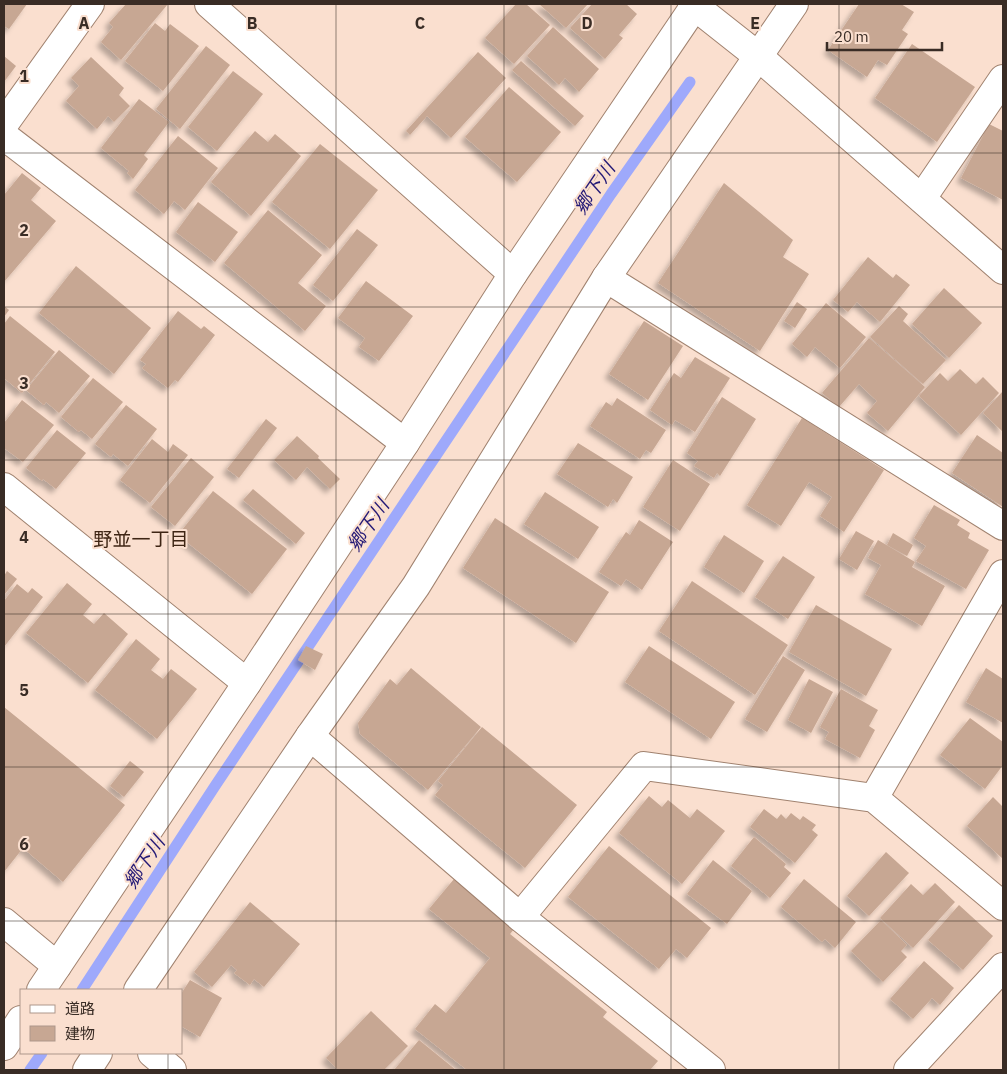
<svg xmlns="http://www.w3.org/2000/svg" width="1007" height="1074" viewBox="0 0 1007 1074" font-family="'IBM Plex Sans','Noto Sans JP',sans-serif">
	<defs>
		<filter id="shadow"><feDropShadow dx="-4.5" dy="4.5" stdDeviation="2.5" flood-color="#0004"/></filter>
	</defs>
	<rect width="100%" height="100%" fill="#fadfcf"/>
	<g fill="none" stroke-linecap="round" stroke-linejoin="round">
		<!-- stream -->
		<g stroke="#9ea9fb" stroke-width="11">
			<polyline points="82,990 215,786 611,194 690,82"/>
			<polyline points="30,1070 42,1053"/>
		</g>
	</g>
	<!-- building -->
	<g fill="#c7a793" filter="url(#shadow)">
		<polygon points="4,4 27,4 9,29 4,26"/>
		<polygon points="126,4 168,4 121,60 101,42 113,27 109,23"/>
		<polygon points="516,4 526,4 550,25 514,64 485,38"/>
		<polygon points="539,4 588,4 566,28"/>
		<polygon points="592,4 626,4 637,14 619,35 623,38 605,59 570,28"/>
		<polygon points="859,4 901,4 914,12 902,30 908,34 887,65 878,60 867,77 828,50"/>
		<polygon points="155,23 165,31 170,24 199,46 163,91 125,61"/>
		<polygon points="553,27 599,69 579,92 565,78 559,85 527,56"/>
		<polygon points="912,44 975,87 937,142 875,98"/>
		<polygon points="206,46 230,65 180,129 156,109"/>
		<polygon points="478,52 506,78 451,138 427,116 410,135 406,131"/>
		<polygon points="4,56 16,66 4,82"/>
		<polygon points="91,57 124,88 119,95 130,106 114,122 108,116 97,129 66,101 79,86 71,78"/>
		<polygon points="521,61 584,116 575,126 512,70"/>
		<polygon points="233,71 263,94 217,151 188,127"/>
		<polygon points="509,87 561,132 517,182 465,137"/>
		<polygon points="139,99 169,122 144,155 148,159 133,179 127,173 129,171 101,148"/>
		<polygon points="989,124 1003,131 1003,200 961,178"/>
		<polygon points="255,131 268,142 275,134 301,156 251,216 211,182"/>
		<polygon points="178,136 218,168 185,210 174,201 164,214 135,190"/>
		<polygon points="320,144 378,190 330,249 272,202"/>
		<polygon points="22,173 41,188 31,200 56,221 4,282 4,195"/>
		<polygon points="724,183 793,240 783,257 809,274 760,351 658,283"/>
		<polygon points="198,202 238,232 215,262 176,232"/>
		<polygon points="268,210 322,255 298,283 326,306 305,331 224,263"/>
		<polygon points="357,229 378,245 333,301 313,285"/>
		<polygon points="868,257 893,278 896,274 910,285 880,322 857,302 848,312 833,300"/>
		<polygon points="76,266 151,328 114,374 39,313"/>
		<polygon points="366,281 413,316 379,361 359,347 365,338 338,318"/>
		<polygon points="944,288 982,323 949,358 912,324"/>
		<polygon points="797,302 807,309 795,328 784,321"/>
		<polygon points="826,303 866,337 840,368 815,347 807,357 792,344"/>
		<polygon points="4,306 9,310 4,317"/>
		<polygon points="899,306 908,314 903,321 946,360 923,384 870,337"/>
		<polygon points="178,311 201,329 204,326 215,335 178,382 175,380 168,388 142,368 146,364 140,360"/>
		<polygon points="10,316 55,352 22,393 4,378 4,324"/>
		<polygon points="644,321 683,346 648,400 609,374"/>
		<polygon points="869,338 925,387 888,431 867,413 877,401 859,384 839,407 822,393"/>
		<polygon points="59,350 90,376 59,413 46,402 44,405 26,390"/>
		<polygon points="695,357 730,378 695,432 675,420 672,425 650,410 674,373 681,378"/>
		<polygon points="960,369 976,384 983,377 999,393 961,435 919,396 940,373 948,381"/>
		<polygon points="93,378 123,402 92,439 81,430 79,432 61,417"/>
		<polygon points="1003,391 1003,432 983,413"/>
		<polygon points="722,397 756,419 720,476 717,473 714,478 694,466 698,461 687,453"/>
		<polygon points="617,398 666,430 651,453 646,450 640,459 590,426 606,402 612,406"/>
		<polygon points="22,400 54,425 23,462 4,448 4,423"/>
		<polygon points="126,405 157,429 128,466 113,454 111,457 95,444"/>
		<polygon points="802,418 884,470 844,532 820,516 832,497 809,482 781,526 747,505"/>
		<polygon points="266,419 277,428 239,478 227,469"/>
		<polygon points="57,430 86,453 56,489 43,479 42,481 26,468"/>
		<polygon points="977,435 1003,453 1003,507 952,473"/>
		<polygon points="297,436 319,456 318,458 340,479 330,489 307,467 296,480 274,460"/>
		<polygon points="152,439 168,452 173,444 188,455 150,503 120,480"/>
		<polygon points="578,443 633,477 617,503 613,499 608,507 557,474"/>
		<polygon points="191,458 214,477 175,526 151,507"/>
		<polygon points="673,460 710,484 680,531 643,507"/>
		<polygon points="253,489 305,533 296,544 243,500"/>
		<polygon points="213,491 287,549 252,594 178,535"/>
		<polygon points="545,492 599,527 578,559 524,524"/>
		<polygon points="934,505 960,520 957,525 970,533 968,538 989,550 966,589 916,561 926,546 914,538"/>
		<polygon points="495,518 609,592 576,643 463,568"/>
		<polygon points="639,520 673,542 642,590 626,579 621,586 599,572 626,532 630,535"/>
		<polygon points="856,531 874,541 857,570 839,559"/>
		<polygon points="893,533 913,545 907,556 887,545"/>
		<polygon points="724,535 764,561 744,593 704,567"/>
		<polygon points="878,540 915,562 912,567 945,586 922,626 865,594 881,565 868,558"/>
		<polygon points="783,556 815,577 788,619 755,597"/>
		<polygon points="7,571 17,579 4,595 4,576"/>
		<polygon points="692,581 788,645 755,695 659,631"/>
		<polygon points="67,583 92,604 83,615 94,624 104,613 128,634 88,683 26,633"/>
		<polygon points="17,584 28,593 32,588 43,597 4,647 4,601"/>
		<polygon points="816,605 892,649 866,696 789,652"/>
		<polygon points="136,639 160,659 151,670 163,679 171,669 197,689 157,739 95,690"/>
		<polygon points="306,646 323,654 315,670 298,660"/>
		<polygon points="649,646 735,702 711,739 625,682"/>
		<polygon points="783,656 805,670 767,732 745,719"/>
		<polygon points="411,668 481,727 428,790 360,734 358,723 390,679 397,685"/>
		<polygon points="986,668 1003,679 1003,723 966,702"/>
		<polygon points="809,679 833,692 811,733 788,720"/>
		<polygon points="841,689 878,710 869,726 875,730 860,758 825,739 829,732 820,727"/>
		<polygon points="4,707 125,805 63,882 23,848 4,872"/>
		<polygon points="970,718 1003,742 1003,765 985,789 940,755"/>
		<polygon points="482,727 577,805 525,868 435,795 443,785 438,781"/>
		<polygon points="130,761 144,772 124,797 110,786"/>
		<polygon points="649,796 662,807 668,800 690,818 697,809 725,831 682,884 619,833"/>
		<polygon points="993,797 1003,807 1003,859 967,826"/>
		<polygon points="764,809 777,819 781,814 786,819 791,813 800,820 803,816 816,825 812,830 818,835 795,863 750,827"/>
		<polygon points="754,837 786,864 784,867 791,873 770,898 731,866"/>
		<polygon points="609,846 711,928 687,958 676,949 659,969 568,897"/>
		<polygon points="886,852 909,873 869,916 847,896"/>
		<polygon points="713,860 752,891 727,924 687,894"/>
		<polygon points="454,879 515,928 510,934 607,1012 603,1017 658,1061 650,1070 467,1070 415,1029 435,1004 446,1013 490,958 429,909"/>
		<polygon points="804,879 856,922 835,948 825,939 822,942 781,907"/>
		<polygon points="935,883 955,902 913,948 880,918 911,884 923,895"/>
		<polygon points="250,902 300,944 264,987 254,979 250,985 234,973 237,970 231,965 212,987 194,972"/>
		<polygon points="959,905 993,936 963,970 928,940"/>
		<polygon points="881,920 907,945 901,951 907,957 883,982 851,951"/>
		<polygon points="924,961 954,988 940,1005 932,998 913,1019 890,999"/>
		<polygon points="190,980 222,998 200,1037 181,1026 181,994"/>
		<polygon points="371,1011 408,1046 384,1070 338,1070 326,1058"/>
		<polygon points="419,1040 456,1070 394,1070"/>
	</g>
	<g fill="none" stroke-linecap="round" stroke-linejoin="round">
		<defs>
			<g id="minor">
				<polyline points="209,4 513,274"/>
				<polyline points="692,4 759,57 1003,270"/>
				<polyline points="4,124 90,4"/>
				<polyline points="4,136 405,443"/>
				<polyline points="922,198 1003,79"/>
				<polyline points="606,278 1003,526"/>
				<polyline points="4,487 247,683"/>
				<polyline points="310,736 520,917 711,1070"/>
				<polyline points="874,798 1003,574"/>
				<polyline points="520,917 644,766 874,798 1003,906"/>
				<polyline points="4,922 57,966"/>
				<polyline points="41,990 247,683 405,443 513,274 696,4"/>
				<polyline points="138,990 310,736 416,586 606,278 794,4"/>
				<polyline points="4,1046 21,1020"/>
				<polyline points="152,1053 172,1070"/>
				<polyline points="87,1070 98,1053"/>
				<polyline points="908,1070 1003,967"/>
			</g>
		</defs>
		<!-- minor casing -->
		<use href="#minor" stroke="#a0826f" stroke-width="30"/>
		<!-- minor -->
		<use href="#minor" stroke="#fff" stroke-width="28"/>
	</g>
	<!-- grid -->
	<path fill="none" stroke="#392c25" stroke-width="1" stroke-opacity="0.55" d="M168 4V990M336 4V1070M504 4V1070M671 4V1070M839 4V1070M4 153H1003M4 307H1003M4 460H1003M4 614H1003M4 767H1003M4 921H1003M168 1053V1070"/>
	<g text-anchor="middle" dominant-baseline="central" stroke-width="4" stroke-linejoin="round" paint-order="stroke">
		<!-- water labels -->
		<g font-size="19" font-style="italic" fill="#231976" stroke="#fadfcf">
			<text transform="translate(594 188) rotate(-56)">郷下川</text>
			<text transform="translate(368 525) rotate(-56)">郷下川</text>
			<text transform="translate(144 862) rotate(-57)">郷下川</text>
		</g>
		<!-- neighbourhood labels -->
		<g font-size="19" fill="#3e2514" stroke="#fadfcf">
			<text x="141" y="539">野並一丁目</text>
		</g>
	</g>
	<g font-size="16" text-anchor="middle" font-weight="bold" fill="#392c25" stroke="#fadfcf" stroke-width="4" stroke-linejoin="round" paint-order="stroke">
		<text x="84" y="29">A</text>
		<text x="252" y="29">B</text>
		<text x="420" y="29">C</text>
		<text x="587" y="29">D</text>
		<text x="755" y="29">E</text>
		<text x="24" y="82">1</text>
		<text x="24" y="236">2</text>
		<text x="24" y="389">3</text>
		<text x="24" y="543">4</text>
		<text x="24" y="696">5</text>
		<text x="24" y="850">6</text>
	</g>
	<!-- border -->
	<rect width="1007" height="1074" fill="none" stroke="#392c25" stroke-width="10"/>
	<!-- legend -->
	<rect x="20" y="989" width="162" height="65" fill="#fadfcf" stroke="#ad978b"/>
	<rect x="30" y="1005" width="25" height="8" fill="#ffffff" stroke="#ad978b"/>
	<text x="65" y="1014" font-size="15" fill="#392c25">道路</text>
	<rect x="30" y="1026" width="25" height="15" fill="#c7a793" stroke="#ad978b"/>
	<text x="65" y="1039" font-size="15" fill="#392c25">建物</text>
	<!-- scale -->
	<path d="M827 42v8h115v-8" fill="none" stroke="#392c25" stroke-width="2.5"/>
	<text x="834" y="42" font-size="15" fill="#392c25" stroke="#fadfcf" stroke-width="4" paint-order="stroke">20 m</text>
</svg>
